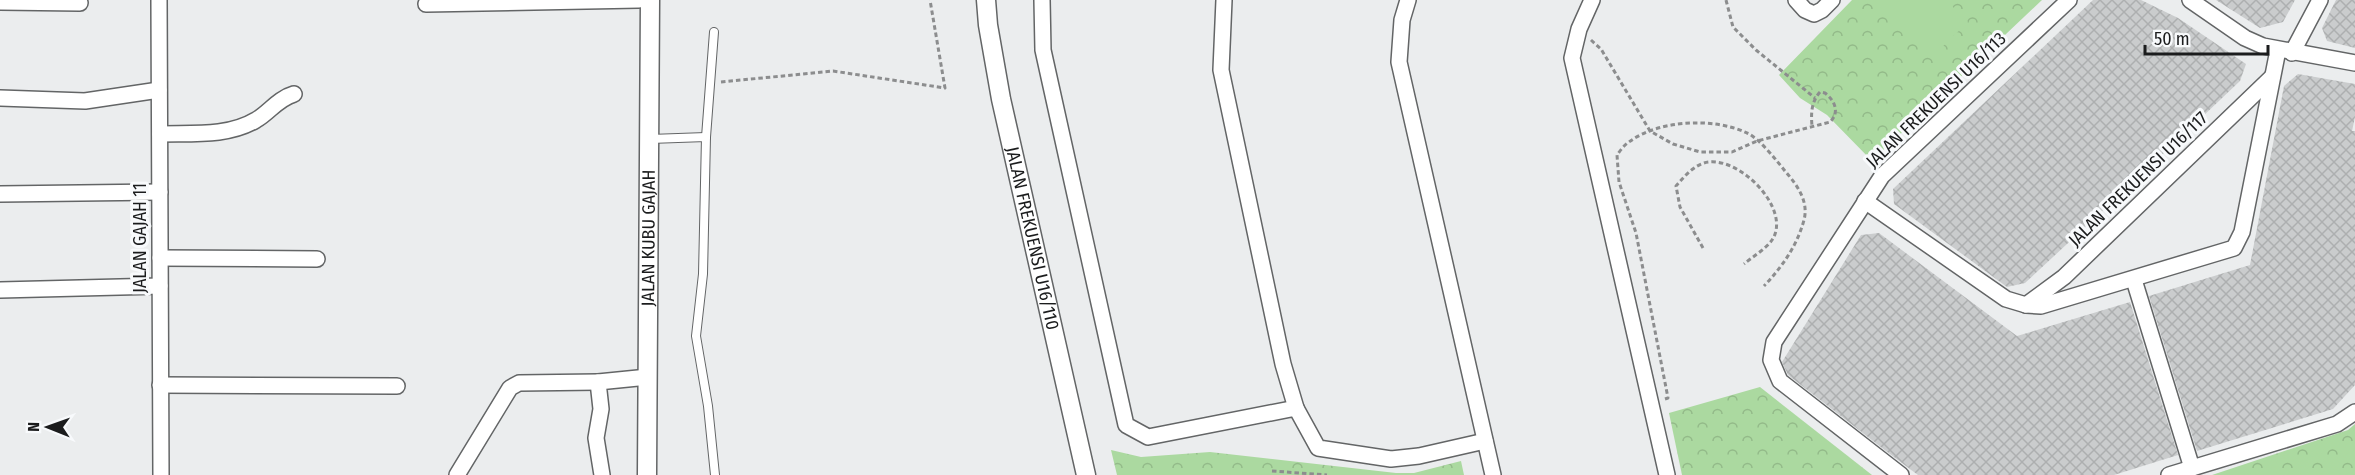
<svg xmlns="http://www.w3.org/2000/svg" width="2355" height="475" viewBox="0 0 2355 475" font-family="'Fira Sans Condensed',sans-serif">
	<defs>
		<pattern id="forest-crowns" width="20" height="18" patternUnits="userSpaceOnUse" patternTransform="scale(1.5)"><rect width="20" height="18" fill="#abd9a0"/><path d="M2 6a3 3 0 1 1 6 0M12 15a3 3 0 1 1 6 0" fill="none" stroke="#93ba89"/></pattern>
		<pattern id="building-cross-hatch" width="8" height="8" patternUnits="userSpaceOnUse" patternTransform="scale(1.5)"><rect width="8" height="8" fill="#cacccd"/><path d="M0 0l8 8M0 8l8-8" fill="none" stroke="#adafb0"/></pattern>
	</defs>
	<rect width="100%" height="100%" fill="#ebedee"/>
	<!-- forest -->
	<g fill="url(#forest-crowns)">
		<polygon points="1852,0 2042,0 1872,161 1827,115 1800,98 1779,75"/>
		<polygon points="1760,387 1872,475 1682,475 1669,413"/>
		<polygon points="2355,424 2355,475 2212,475 2348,430"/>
		<polygon points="1111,450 1141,457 1210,452 1396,473 1414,473 1461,461 1464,475 1117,475"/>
	</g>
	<!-- garden -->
	<polygon fill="#abd9a0" points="1891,0 1946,0 1968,22 1933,56 1884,7"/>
	<!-- building -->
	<g fill="url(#building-cross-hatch)">
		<polygon points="2093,0 2141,0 2178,18 2246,64 2240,81 2123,192 2025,283 2007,287 1894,204 1893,189"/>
		<polygon points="2216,0 2295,0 2283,22 2260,28"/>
		<polygon points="2336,0 2355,0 2355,48 2327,41 2322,28"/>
		<polygon points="2298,74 2355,84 2355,117 2352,131 2355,131 2355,385 2333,409 2197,451 2149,296 2250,265 2284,86"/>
		<polygon points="1879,233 2017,336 2130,302 2178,455 2114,475 1918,475 1886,451 1788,375 1782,362 1861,235"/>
	</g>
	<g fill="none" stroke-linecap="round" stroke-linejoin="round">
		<defs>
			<g id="service">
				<polyline points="706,137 714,32"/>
				<polyline points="650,139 706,137 703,274 696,336 708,406 715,475"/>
			</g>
			<g id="minor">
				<polyline points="159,0 161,475"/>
				<polyline points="1042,0 1043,50 1126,425 1148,437 1296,408 1318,448 1391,459 1419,456 1485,441"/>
				<polyline points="1224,0 1221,70 1283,364 1296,408"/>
				<polyline points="1408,0 1402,20 1399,62 1493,475"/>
				<polyline points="1592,0 1579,29 1572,58 1667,475"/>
				<polyline points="1796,0 1805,10 1814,14 1822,10 1832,0"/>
				<polyline points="2190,0 2245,38 2263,46 2355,63"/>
				<polyline points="0,2 80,3"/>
				<polyline points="426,4 639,0"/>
				<polyline points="2292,53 2320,0"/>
				<polyline points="0,98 85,101 159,90"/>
				<path d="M160 134C191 133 228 137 256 120 270 112 277 99 294 94"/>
				<polyline points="0,194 160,192"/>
				<polyline points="1865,201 2006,299 2026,305 2041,306 2234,248 2242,232 2278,50"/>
				<polyline points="160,258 317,259"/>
				<polyline points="2134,280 2192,468"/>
				<polyline points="0,290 160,286"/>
				<polyline points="2026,305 2064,277 2272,77"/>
				<polyline points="160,385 397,386"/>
				<polyline points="457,475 510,388 519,383 598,382"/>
				<polyline points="602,475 596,438 601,409 598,382 648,377"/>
				<polyline points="1901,475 1780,381 1771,360 1774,342 1882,176 2069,0"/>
				<polyline points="2169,475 2337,424 2355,412"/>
			</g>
			<g id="tertiary">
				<path id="s1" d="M986 0 988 25 1001 99 1086 475"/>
				<path id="s2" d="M647 475 650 0"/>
			</g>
		</defs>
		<!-- service casing -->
		<use href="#service" stroke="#636566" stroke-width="10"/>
		<!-- minor casing -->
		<use href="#minor" stroke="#636566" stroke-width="18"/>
		<!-- tertiary casing -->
		<use href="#tertiary" stroke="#636566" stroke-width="21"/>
		<!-- path -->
		<g stroke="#8c8d8e" stroke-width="3" stroke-dasharray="4.5 3" stroke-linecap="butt">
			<polyline points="1726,0 1733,27 1756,50 1815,98"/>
			<path d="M1591 40 1601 49 1650 131 1673 144 1700 152H1732L1757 141 1830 122C1840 112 1835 101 1825 93L1820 92C1811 102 1811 114 1812 126"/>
			<polyline points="721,82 833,71 945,88 930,0"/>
			<path d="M1703 248 1680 207 1676 186C1684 177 1692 167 1704 163 1737 153 1793 209 1772 240 1766 249 1752 257 1744 264"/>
			<path d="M1665 399 1668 398 1636 233 1619 182 1617 155C1620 151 1624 145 1629 142 1658 120 1714 117 1747 133 1759 138 1777 161 1785 171 1797 185 1809 201 1804 220 1797 246 1782 267 1764 286"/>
			<polyline points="1272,471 1327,475"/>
		</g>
		<!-- service -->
		<use href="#service" stroke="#fff" stroke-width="8"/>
		<!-- minor -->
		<use href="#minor" stroke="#fff" stroke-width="15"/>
		<!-- tertiary -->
		<use href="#tertiary" stroke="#fff" stroke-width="18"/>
	</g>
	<g text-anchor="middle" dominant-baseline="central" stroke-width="6" stroke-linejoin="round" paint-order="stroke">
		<!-- street labels -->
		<g font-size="18" fill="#1b1c1d" stroke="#f8fafc">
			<text transform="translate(1936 100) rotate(-44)">JALAN FREKUENSI U16/113</text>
			<text transform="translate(2138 179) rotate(-44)">JALAN FREKUENSI U16/117</text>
			<text transform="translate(140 238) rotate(-90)">JALAN GAJAH 11</text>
			<text stroke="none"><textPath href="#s2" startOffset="237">JALAN KUBU GAJAH</textPath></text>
			<text stroke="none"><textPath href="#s1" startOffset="243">JALAN FREKUENSI U16/110</textPath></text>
		</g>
	</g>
	<!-- north arrow -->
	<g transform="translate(48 427) rotate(271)" stroke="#f8fafc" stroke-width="4.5" paint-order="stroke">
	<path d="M0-4.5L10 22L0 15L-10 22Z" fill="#1b1c1d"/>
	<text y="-9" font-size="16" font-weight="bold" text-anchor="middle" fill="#1b1c1d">N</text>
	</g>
	<!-- scale -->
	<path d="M2145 45v9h123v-9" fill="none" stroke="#1b1c1d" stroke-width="3"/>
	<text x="2154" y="45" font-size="18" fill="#1b1c1d" stroke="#f8fafc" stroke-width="4.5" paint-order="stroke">50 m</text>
</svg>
